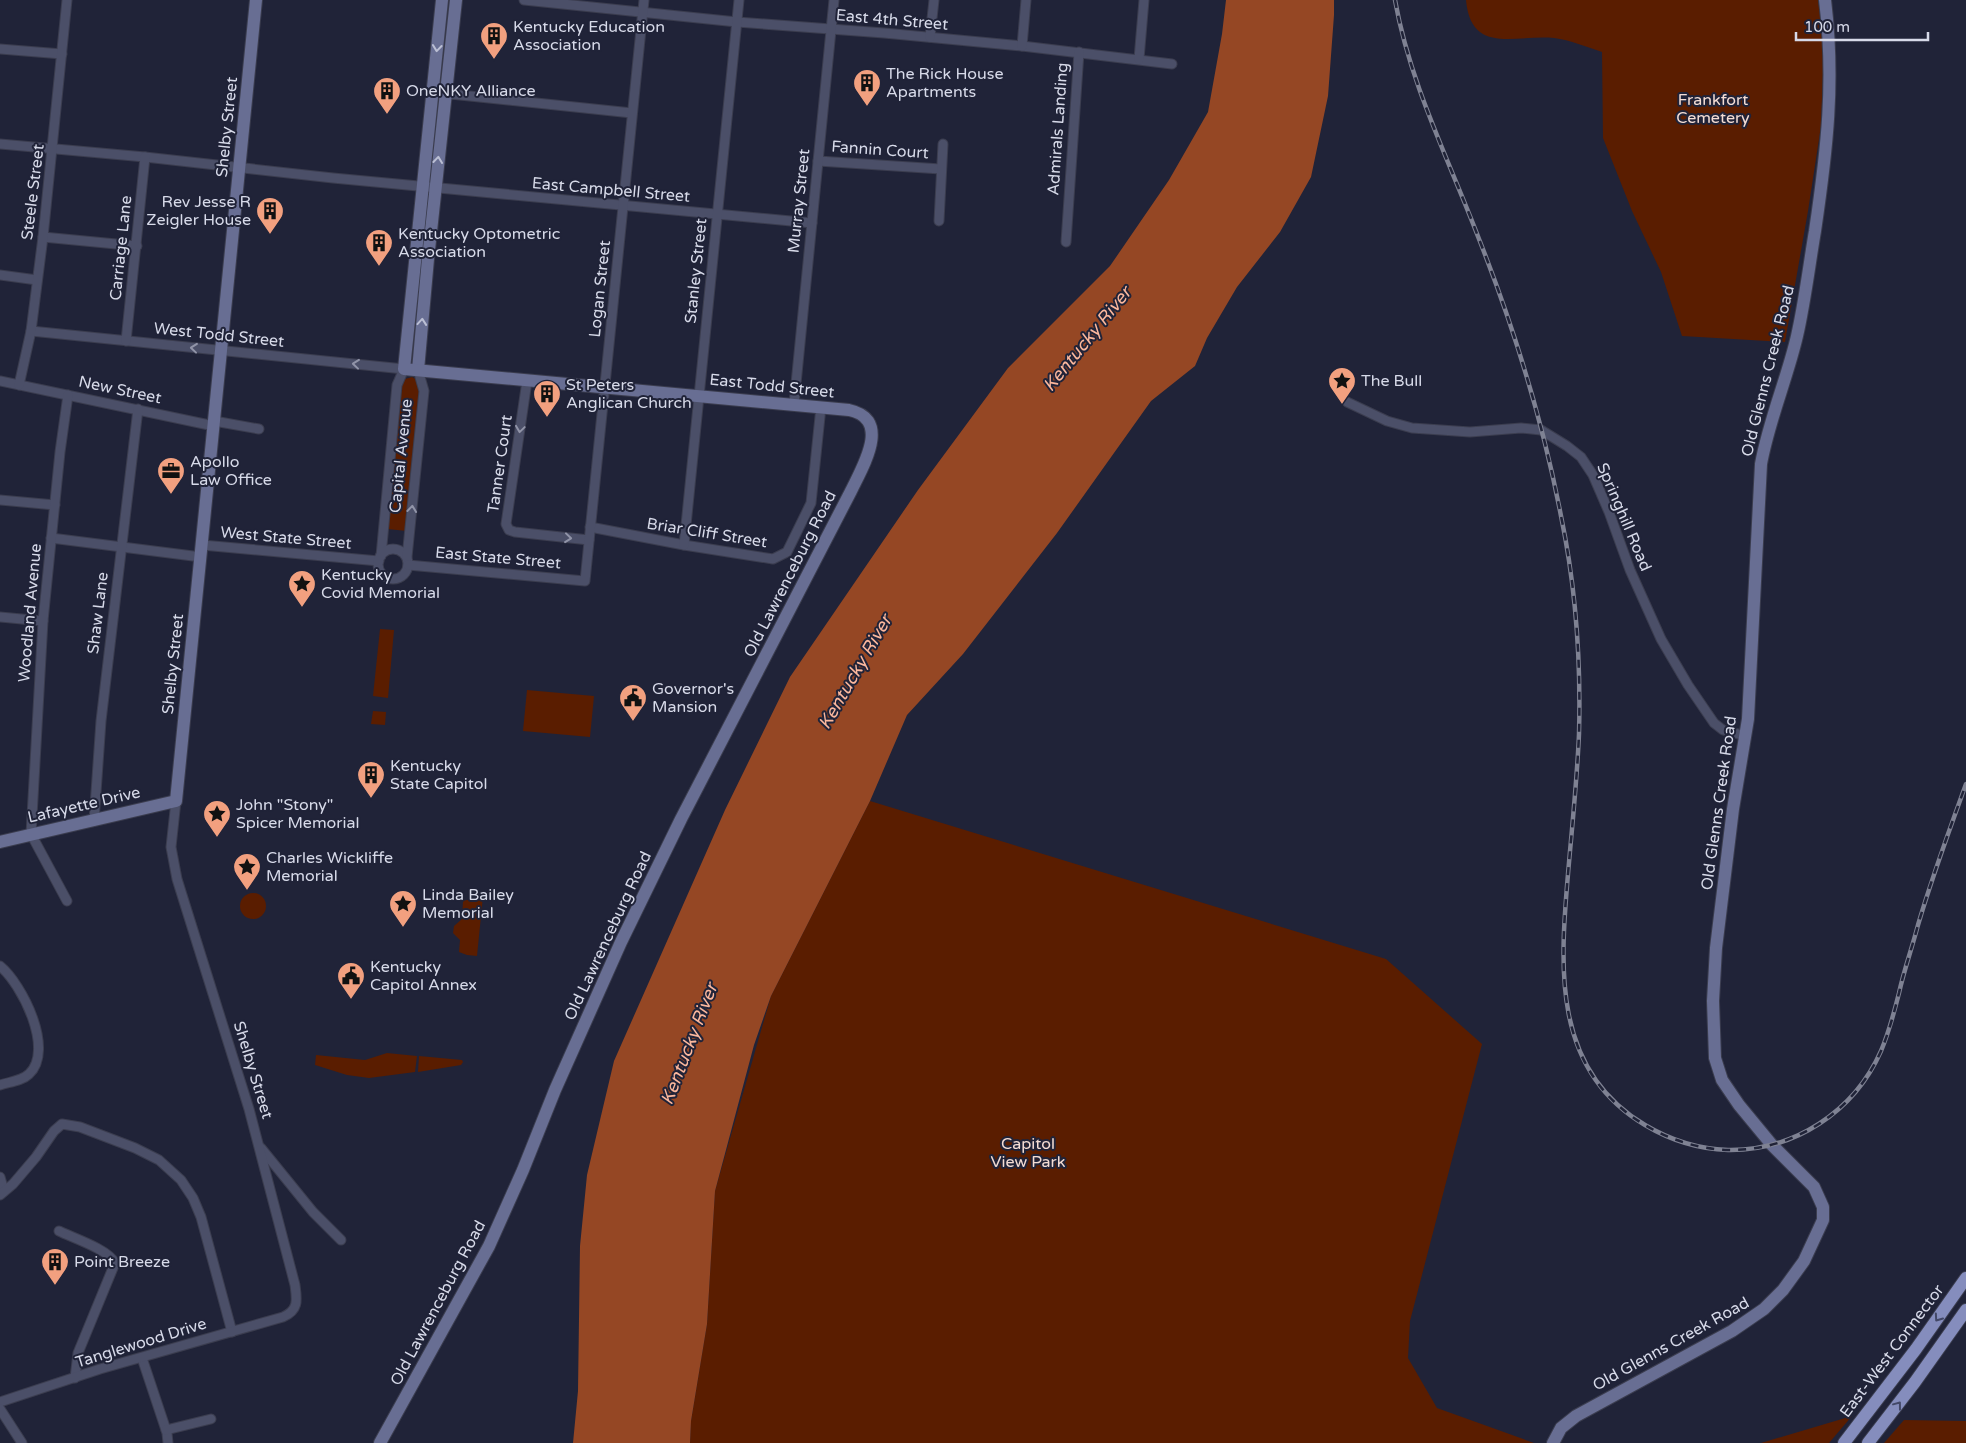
<svg xmlns="http://www.w3.org/2000/svg" width="1966" height="1443" viewBox="0 0 1966 1443" font-family="'Varela Round',sans-serif">
	<rect width="100%" height="100%" fill="#202338"/>
	<!-- green -->
	<g fill="#5a1d00">
		<path d="M1466 0H1818L1824 46 1821 126 1808 211 1785 342 1682 336 1661 272 1632 211 1603 138 1602 52C1587 47 1570 40 1554 38 1517 34 1471 56 1466 0Z"/>
		<polygon points="412,377 419,381 421,384 407,531 387,529 401,386 405,379"/>
		<polygon points="380,629 394,630 388,698 373,696"/>
		<polygon points="527,690 594,696 590,737 523,731"/>
		<polygon points="373,711 386,712 385,725 371,724"/>
		<polygon points="870,801 1386,959 1482,1044 1410,1321 1408,1358 1437,1408 1534,1443 690,1443 691,1421 707,1324 715,1191 771,996"/>
		<circle cx="253" cy="906" r="13"/>
		<polygon points="483,896 477,956 467,955 459,952 460,940 453,933 454,926 462,919 463,901"/>
		<polygon points="387,1053 417,1056 415,1072 369,1078 347,1075 315,1065 316,1055 365,1060"/>
		<polygon points="419,1056 462,1060 463,1062 461,1065 418,1072"/>
		<polygon points="1852,1416 1829,1443 1761,1443"/>
		<polygon points="1904,1420 1966,1421 1966,1443 1884,1443"/>
	</g>
	<!-- water -->
	<polygon fill="#954724" points="1226,0 1334,0 1334,15 1328,96 1311,177 1280,232 1237,287 1207,338 1195,366 1151,401 1057,533 963,654 907,715 870,801 771,996 754,1045 715,1191 707,1324 691,1421 690,1443 573,1443 578,1391 580,1246 587,1175 614,1061 725,810 790,677 918,490 1008,368 1110,266 1169,180 1208,112 1222,34"/>
	<g fill="none" stroke-linecap="round" stroke-linejoin="round">
		<defs>
			<g id="street">
				<polyline points="524,0 737,22 884,33 1022,46 1172,64"/>
				<polyline points="930,37 934,0"/>
				<polyline points="1022,46 1026,0"/>
				<polyline points="0,49 62,54"/>
				<polyline points="1139,59 1144,0"/>
				<polyline points="441,93 632,113"/>
				<polyline points="0,144 145,157 333,178 812,223"/>
				<polyline points="818,161 941,169"/>
				<polyline points="939,221 943,144"/>
				<polyline points="43,237 137,246"/>
				<polyline points="1066,242 1079,52"/>
				<polyline points="0,275 37,280"/>
				<polyline points="31,331 404,369 397,385 381,556"/>
				<polyline points="126,341 145,157"/>
				<polyline points="0,381 214,426"/>
				<polyline points="527,381 506,524 509,530 515,532 589,540"/>
				<polyline points="19,385 31,331 43,237 67,0"/>
				<polyline points="1347,402 1387,421 1412,428 1470,432 1521,428 1541,430 1567,446 1581,457 1593,475 1609,512 1630,570 1661,639 1688,685 1714,723 1723,730 1746,736"/>
				<polyline points="794,404 834,0"/>
				<polyline points="214,421 259,429"/>
				<polyline points="0,500 55,505"/>
				<polyline points="590,527 684,545 773,559 787,552 811,503 821,407"/>
				<polyline points="51,538 201,557"/>
				<polyline points="202,545 379,561"/>
				<polyline points="684,545 739,0"/>
				<circle cx="393" cy="564" r="15"/>
				<polyline points="407,557 424,391 418,370"/>
				<polyline points="408,565 585,581 644,0"/>
				<polyline points="0,617 43,621"/>
				<polyline points="94,821 101,721 138,409"/>
				<polyline points="67,901 31,834 43,621 60,452 68,395"/>
				<path d="M0 966C22 984 55 1050 29 1074 22 1081 9 1082 0 1085"/>
				<polyline points="261,1148 313,1212 341,1240"/>
				<polyline points="0,1177 4,1191"/>
				<polyline points="0,1195 13,1184 36,1157 54,1131 62,1124 80,1127 135,1148 159,1160 181,1180 193,1198 201,1217 232,1332"/>
				<path d="M59 1231C73 1238 108 1249 115 1263L78 1353 75 1378"/>
				<polyline points="142,1358 167,1433 168,1443"/>
				<path d="M0 1402 100 1369 283 1317C299 1310 297 1300 295 1285L249 1109 177 879 171 847 176 801"/>
				<polyline points="0,1409 22,1443"/>
				<polyline points="166,1430 211,1419"/>
			</g>
			<g id="secondary">
				<polyline points="418,370 428,259 456,0"/>
				<polyline points="0,842 176,801 256,0"/>
				<path d="M380 1443 489 1246 523 1170 555 1090 621 942 681 819 851 491C863 466 892 419 849 410L404 369 442 0"/>
				<path d="M1553 1443 1561 1428 1576 1416 1732 1331 1764 1309 1783 1290 1804 1261 1823 1220V1207L1814 1187 1772 1145 1739 1105 1722 1080 1715 1058 1713 1001 1716 948 1733 809 1748 719 1761 464C1769 420 1787 379 1797 336 1805 301 1809 266 1815 231 1827 150 1835 81 1825 0"/>
			</g>
			<g id="primary">
				<polyline points="1844,1443 1916,1349 1966,1278"/>
				<polyline points="1868,1443 1915,1382 1966,1310"/>
			</g>
		</defs>
		<!-- street casing -->
		<use href="#street" stroke="#3b3d4f" stroke-width="11"/>
		<!-- secondary casing -->
		<use href="#secondary" stroke="#3b3d4f" stroke-width="14"/>
		<!-- primary casing -->
		<use href="#primary" stroke="#3b3d4f" stroke-width="14"/>
		<!-- street -->
		<use href="#street" stroke="#4b4f68" stroke-width="9"/>
		<!-- secondary -->
		<use href="#secondary" stroke="#686e93" stroke-width="12"/>
		<!-- primary -->
		<use href="#primary" stroke="#858dbd" stroke-width="12"/>
		<defs>
			<path id="rail" d="M1395 0C1410 84 1449 160 1479 239 1514 328 1543 422 1561 516 1576 588 1581 661 1579 734 1577 781 1572 827 1568 874 1560 967 1552 1070 1645 1125 1670 1140 1699 1149 1728 1150 1794 1151 1854 1112 1881 1051 1889 1032 1894 1013 1899 993 1904 970 1912 948 1918 925 1932 877 1949 831 1966 784"/>
		</defs>
		<!-- rail casing -->
		<use href="#rail" stroke="#7f8293" stroke-width="4.5"/>
		<!-- rail -->
		<use href="#rail" stroke="#202338" stroke-width="2.5" stroke-dasharray="8" stroke-linecap="butt"/>
	</g>
	<!-- one-way arrows -->
	<defs><path id="oneway-chevron" d="M-2-3.5L2.5 0L-2 3.5" fill="none" stroke-width="1.6" stroke-linecap="round" stroke-linejoin="round" transform="scale(1.25)"/></defs>
	<g stroke="#bbbfd4">
		<use href="#oneway-chevron" transform="translate(437 48) rotate(96)"/>
		<use href="#oneway-chevron" transform="translate(438 160) rotate(-84)"/>
		<use href="#oneway-chevron" transform="translate(422 322) rotate(-85)"/>
	</g>
	<g stroke="#9194a8">
		<use href="#oneway-chevron" transform="translate(194 348) rotate(-174)"/>
		<use href="#oneway-chevron" transform="translate(356 364) rotate(-174)"/>
		<use href="#oneway-chevron" transform="translate(520 429) rotate(98)"/>
		<use href="#oneway-chevron" transform="translate(412 509) rotate(-84)"/>
		<use href="#oneway-chevron" transform="translate(568 538) rotate(6)"/>
	</g>
	<g stroke="#434867">
		<use href="#oneway-chevron" transform="translate(1938 1318) rotate(125)"/>
		<use href="#oneway-chevron" transform="translate(1898 1405) rotate(-53)"/>
	</g>
	<!-- icons -->
	<defs>
		<symbol id="building-pin" viewBox="-11 -11 22 30"><path d="M0 17L-7.5 6A9.5 9.5 0 1 1 7.5 6Z" fill="#f2a07f" stroke="#202338"/><path d="M-4-6H4V6H1V3H-1V6H-4ZM-2.5-4.3h1.7v1.8h-1.7ZM.8-4.3h1.7v1.8H.8ZM-2.5-1h1.7V.8h-1.7ZM.8-1h1.7V.8H.8Z" fill="#111"/></symbol>
		<symbol id="sight-pin" viewBox="-11 -11 22 30"><path d="M0 17L-7.5 6A9.5 9.5 0 1 1 7.5 6Z" fill="#f2a07f" stroke="#202338"/><path d="M0-6L1.8-2.2L6-1.7L2.9 1.2L3.7 5.4L0 3.3L-3.7 5.4L-2.9 1.2L-6-1.7L-1.8-2.2Z" fill="#111"/></symbol>
		<symbol id="office-pin" viewBox="-11 -11 22 30"><path d="M0 17L-7.5 6A9.5 9.5 0 1 1 7.5 6Z" fill="#f2a07f" stroke="#202338"/><path d="M-6-3h4V-5.5h4V-3h4V5H-6ZM-1-4.5V-3h2v-1.5ZM-6 0V1H6V0Z" fill="#111"/></symbol>
		<symbol id="civic-pin" viewBox="-11 -11 22 30"><path d="M0 17L-7.5 6A9.5 9.5 0 1 1 7.5 6Z" fill="#f2a07f" stroke="#202338"/><path d="M-.6-6.5H3V-4.5H.6V-3L4-1V1h2V6H-6V1h2V-1L-.6-3ZM-1.2 2.5V6h2.4V2.5Z" fill="#111"/></symbol>
	</defs>
	<g fill-rule="evenodd">
		<use href="#building-pin" x="478" y="20" width="32" height="43"/>
		<use href="#building-pin" x="851" y="67" width="32" height="43"/>
		<use href="#building-pin" x="371" y="75" width="32" height="43"/>
		<use href="#building-pin" x="254" y="195" width="32" height="43"/>
		<use href="#building-pin" x="363" y="227" width="32" height="43"/>
		<use href="#sight-pin" x="1326" y="365" width="32" height="43"/>
		<use href="#building-pin" x="531" y="378" width="32" height="43"/>
		<use href="#office-pin" x="155" y="455" width="32" height="43"/>
		<use href="#sight-pin" x="286" y="568" width="32" height="43"/>
		<use href="#civic-pin" x="617" y="682" width="32" height="43"/>
		<use href="#building-pin" x="355" y="759" width="32" height="43"/>
		<use href="#sight-pin" x="201" y="798" width="32" height="43"/>
		<use href="#sight-pin" x="231" y="851" width="32" height="43"/>
		<use href="#sight-pin" x="387" y="888" width="32" height="43"/>
		<use href="#civic-pin" x="335" y="960" width="32" height="43"/>
		<use href="#building-pin" x="39" y="1246" width="32" height="43"/>
	</g>
	<g text-anchor="middle" dominant-baseline="central" stroke-width="4" stroke-linejoin="round" paint-order="stroke">
		<!-- street labels -->
		<g font-size="16" fill="#d7dae9" stroke="#202338">
			<text transform="translate(892 20) rotate(5)">East 4th Street</text>
			<text transform="translate(227 127) rotate(-84)">Shelby Street</text>
			<text transform="translate(1058 129) rotate(-86)">Admirals Landing</text>
			<text transform="translate(880 150) rotate(4)">Fannin Court</text>
			<text transform="translate(611 190) rotate(5)">East Campbell Street</text>
			<text transform="translate(33 192) rotate(-83)">Steele Street</text>
			<text transform="translate(799 201) rotate(-84)">Murray Street</text>
			<text transform="translate(121 248) rotate(-84)">Carriage Lane</text>
			<text transform="translate(696 271) rotate(-84)">Stanley Street</text>
			<text transform="translate(600 289) rotate(-84)">Logan Street</text>
			<text transform="translate(219 335) rotate(6)">West Todd Street</text>
			<text transform="translate(1768 371) rotate(-76)">Old Glenns Creek Road</text>
			<text transform="translate(772 386) rotate(6)">East Todd Street</text>
			<text transform="translate(120 390) rotate(12)">New Street</text>
			<text transform="translate(401 456) rotate(-84)">Capital Avenue</text>
			<text transform="translate(500 464) rotate(-82)">Tanner Court</text>
			<text transform="translate(1624 517) rotate(67)">Springhill Road</text>
			<text transform="translate(707 533) rotate(9)">Briar Cliff Street</text>
			<text transform="translate(286 538) rotate(5)">West State Street</text>
			<text transform="translate(498 558) rotate(5)">East State Street</text>
			<text transform="translate(790 574) rotate(-63)">Old Lawrenceburg Road</text>
			<text transform="translate(30 613) rotate(-85)">Woodland Avenue</text>
			<text transform="translate(98 613) rotate(-83)">Shaw Lane</text>
			<text transform="translate(173 664) rotate(-84)">Shelby Street</text>
			<text transform="translate(1719 803) rotate(-82)">Old Glenns Creek Road</text>
			<text transform="translate(84 805) rotate(-13)">Lafayette Drive</text>
			<text transform="translate(608 936) rotate(-65)">Old Lawrenceburg Road</text>
			<text transform="translate(253 1070) rotate(73)">Shelby Street</text>
			<text transform="translate(438 1303) rotate(-62)">Old Lawrenceburg Road</text>
			<text transform="translate(141 1343) rotate(-17)">Tanglewood Drive</text>
			<text transform="translate(1671 1344) rotate(-29)">Old Glenns Creek Road</text>
			<text transform="translate(1892 1351) rotate(-53)">East-West Connector</text>
		</g>
		<!-- poi labels -->
		<g font-size="16" fill="#d7dae9" stroke="#202338" text-anchor="start">
			<text x="513" y="27">Kentucky Education<tspan x="513" dy="18">Association</tspan></text>
			<text x="886" y="74">The Rick House<tspan x="886" dy="18">Apartments</tspan></text>
			<text x="406" y="91">OneNKY Alliance</text>
			<text x="251" y="202" text-anchor="end">Rev Jesse R<tspan x="251" dy="18">Zeigler House</tspan></text>
			<text x="398" y="234">Kentucky Optometric<tspan x="398" dy="18">Association</tspan></text>
			<text x="1361" y="381">The Bull</text>
			<text x="566" y="385">St Peters<tspan x="566" dy="18">Anglican Church</tspan></text>
			<text x="190" y="462">Apollo<tspan x="190" dy="18">Law Office</tspan></text>
			<text x="321" y="575">Kentucky<tspan x="321" dy="18">Covid Memorial</tspan></text>
			<text x="652" y="689">Governor's<tspan x="652" dy="18">Mansion</tspan></text>
			<text x="390" y="766">Kentucky<tspan x="390" dy="18">State Capitol</tspan></text>
			<text x="236" y="805">John "Stony"<tspan x="236" dy="18">Spicer Memorial</tspan></text>
			<text x="266" y="858">Charles Wickliffe<tspan x="266" dy="18">Memorial</tspan></text>
			<text x="422" y="895">Linda Bailey<tspan x="422" dy="18">Memorial</tspan></text>
			<text x="370" y="967">Kentucky<tspan x="370" dy="18">Capitol Annex</tspan></text>
			<text x="74" y="1262">Point Breeze</text>
		</g>
		<!-- park labels -->
		<g font-size="16" fill="#f5ddd4" stroke="#202338">
			<text x="1713" y="100">Frankfort<tspan x="1713" dy="18">Cemetery</tspan></text>
			<text x="1028" y="1144">Capitol<tspan x="1028" dy="18">View Park</tspan></text>
		</g>
		<!-- water labels -->
		<g font-size="18" font-style="italic" fill="#fcb89d" stroke="#202338">
			<text transform="translate(1087 339) rotate(-51)">Kentucky River</text>
			<text transform="translate(855 672) rotate(-60)">Kentucky River</text>
			<text transform="translate(689 1044) rotate(-69)">Kentucky River</text>
		</g>
	</g>
	<!-- scale -->
	<path d="M1796 32v8h132v-8" fill="none" stroke="#d7dae9" stroke-width="2.5"/>
	<text x="1804" y="32" font-size="15" fill="#d7dae9" stroke="#202338" stroke-width="4" paint-order="stroke">100 m</text>
</svg>
